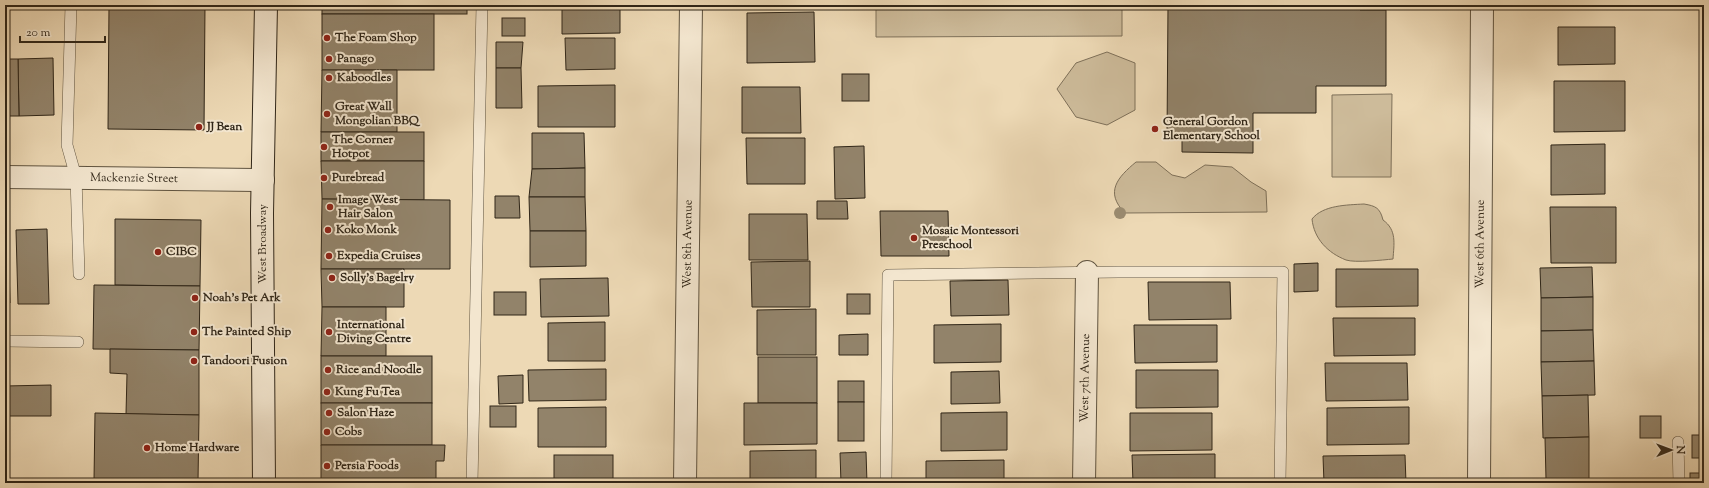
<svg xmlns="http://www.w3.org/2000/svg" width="1709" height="488" viewBox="0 0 1709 488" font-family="'Sorts Mill Goudy',serif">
	<rect width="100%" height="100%" fill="#edd9b5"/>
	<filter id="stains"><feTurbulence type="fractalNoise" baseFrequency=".005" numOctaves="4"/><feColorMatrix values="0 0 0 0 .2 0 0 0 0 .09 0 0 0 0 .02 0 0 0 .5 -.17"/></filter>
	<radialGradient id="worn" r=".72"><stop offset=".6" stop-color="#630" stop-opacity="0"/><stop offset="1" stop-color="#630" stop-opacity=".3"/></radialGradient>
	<!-- green -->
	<g fill="#cdbb9a" stroke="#7e7059">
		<polygon points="876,5 1122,5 1122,36 876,37"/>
		<polygon points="1107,52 1135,63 1135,110 1107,125 1076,117 1057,89 1076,63"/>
		<polygon points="1392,94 1391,177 1332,177 1332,95"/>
		<path d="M1136 162H1156L1172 175 1185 178 1205 165 1232 167 1251 182 1266 191 1267 212 1125 213C1104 192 1118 177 1136 162Z"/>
		<path d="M1364 204C1376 206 1380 208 1383 220 1397 230 1394 244 1393 259 1383 260 1355 263 1346 260 1328 253 1314 239 1312 219 1323 205 1347 205 1364 204Z"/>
	</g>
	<!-- building -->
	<g fill="#92836a" stroke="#302618">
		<polygon points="109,5 205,5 204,130 108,129"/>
		<rect x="322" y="5" width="145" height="9"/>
		<polygon points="562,5 620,5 620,33 562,34"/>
		<polygon points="1168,5 1360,5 1360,10 1386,10 1386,86 1316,86 1316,113 1253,113 1253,153 1182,152 1182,138 1167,137"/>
		<rect x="1695" y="5" width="9" height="4"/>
		<polygon points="814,12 815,62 747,63 747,13"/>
		<rect x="322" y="14" width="112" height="56"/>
		<rect x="502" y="18" width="23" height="18"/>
		<polygon points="1558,27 1615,27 1615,64 1558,65"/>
		<polygon points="565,38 615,38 615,69 566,70"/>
		<polygon points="496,42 523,42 521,68 496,68"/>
		<polygon points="53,58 54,115 19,116 18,59"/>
		<polygon points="5,59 18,59 19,116 5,116"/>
		<polygon points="496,68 521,68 522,108 496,108"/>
		<polygon points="322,70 397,70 397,132 321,132"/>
		<rect x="842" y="74" width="27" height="27"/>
		<polygon points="1554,81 1625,81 1625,131 1554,132"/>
		<polygon points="615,85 615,127 538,127 538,86"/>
		<polygon points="742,87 800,87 801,133 742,133"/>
		<rect x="321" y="132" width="103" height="29"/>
		<polygon points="532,133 584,133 585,168 532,169"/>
		<polygon points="746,138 805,138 805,184 747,184"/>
		<polygon points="1605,144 1605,194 1551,195 1551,145"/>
		<polygon points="864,146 865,198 835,199 834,147"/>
		<polygon points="321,161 424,161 424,200 322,199"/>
		<polygon points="585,168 585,197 529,197 532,169"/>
		<polygon points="495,196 519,196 520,218 495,218"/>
		<polygon points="529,197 585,197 586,231 530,231"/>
		<polygon points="322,199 450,200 450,269 321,269"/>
		<polygon points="817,201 847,201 848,219 817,219"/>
		<polygon points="1550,207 1616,207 1616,263 1551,263"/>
		<polygon points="880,211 948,211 949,256 881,256"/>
		<polygon points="749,214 807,214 808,260 749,260"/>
		<polygon points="115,219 201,220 200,286 115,285"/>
		<polygon points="47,229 49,304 18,304 16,230"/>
		<polygon points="530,231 586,231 586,266 530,267"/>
		<polygon points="5,234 8,234 10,303 5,303"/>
		<polygon points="810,261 810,307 752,307 751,262"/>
		<polygon points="1318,263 1318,291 1294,292 1294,264"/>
		<polygon points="1592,267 1593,297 1541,298 1540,268"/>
		<polygon points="321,269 404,269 404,307 322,307"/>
		<polygon points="1336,269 1418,269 1418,306 1336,307"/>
		<polygon points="608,278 609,316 541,317 540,279"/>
		<polygon points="1008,280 1009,315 951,316 950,281"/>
		<polygon points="1148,282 1230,282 1231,319 1149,320"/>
		<polygon points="94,285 200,286 199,350 93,349"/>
		<rect x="494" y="292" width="32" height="23"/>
		<rect x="847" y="294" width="23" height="20"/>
		<polygon points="1593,297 1593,330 1541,331 1541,298"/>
		<polygon points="322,307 386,307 386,356 321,356"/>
		<polygon points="816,309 816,355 757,355 757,310"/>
		<polygon points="1333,318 1415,318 1415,355 1334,356"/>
		<polygon points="605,322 605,361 548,361 548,323"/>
		<polygon points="1001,324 1001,362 934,363 934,325"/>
		<polygon points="1134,325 1217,325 1217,362 1135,363"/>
		<polygon points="1593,330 1594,361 1541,362 1541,331"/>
		<polygon points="868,334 868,355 839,355 839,335"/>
		<polygon points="110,349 199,350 199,415 126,414 127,374 110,373"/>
		<rect x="321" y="356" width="111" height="47"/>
		<rect x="758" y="357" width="59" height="46"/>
		<polygon points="1594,361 1595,395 1542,396 1541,362"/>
		<polygon points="1325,363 1407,363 1408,400 1326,401"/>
		<polygon points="606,369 606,400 529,401 528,370"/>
		<polygon points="1136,370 1218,370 1218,407 1136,408"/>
		<polygon points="999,371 1000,403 951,404 951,372"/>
		<polygon points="523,375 523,403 499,404 498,376"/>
		<rect x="838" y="381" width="26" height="21"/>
		<polygon points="51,385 51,416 5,416 5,386"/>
		<polygon points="1588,395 1589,437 1543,438 1542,396"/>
		<rect x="838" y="402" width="26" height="39"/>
		<rect x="321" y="403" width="111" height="42"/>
		<polygon points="744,403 817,403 817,444 744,445"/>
		<rect x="490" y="406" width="26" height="21"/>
		<polygon points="606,407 606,447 538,447 538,408"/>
		<polygon points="1409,407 1409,444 1327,445 1327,408"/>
		<polygon points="1007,412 1007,450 941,451 941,413"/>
		<polygon points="95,413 199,415 198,481 94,480"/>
		<polygon points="1130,413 1212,413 1212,450 1130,451"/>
		<rect x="1640" y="416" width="21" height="22"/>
		<rect x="1692" y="435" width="12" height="23"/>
		<polygon points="1589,437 1589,479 1546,479 1545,438"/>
		<polygon points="321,445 445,445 444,461 436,461 436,483 321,483"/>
		<polygon points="816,450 816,483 750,483 750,451"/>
		<polygon points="866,452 867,483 841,483 840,453"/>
		<polygon points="1215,454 1215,483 1133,483 1132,455"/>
		<rect x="554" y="455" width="59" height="28"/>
		<polygon points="1405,455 1406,483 1324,483 1323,456"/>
		<polygon points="1004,460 1004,483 926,483 926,461"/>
		<rect x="1690" y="473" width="14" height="10"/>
		<polygon points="43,480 43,483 5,483 5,481"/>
		<rect x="127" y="481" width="71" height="2"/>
		<rect x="1656" y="481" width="14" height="2"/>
		<polygon points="1607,482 1607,483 1549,483"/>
	</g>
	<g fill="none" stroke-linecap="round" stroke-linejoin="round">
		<defs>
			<g id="service">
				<polyline points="71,5 67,145 76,177 79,274"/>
				<polyline points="5,341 78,342"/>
				<polyline points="1678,442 1679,483"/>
				<polyline points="472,483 482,5"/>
				<polyline points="886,483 888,275 1118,272 1283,272 1280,483"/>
			</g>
			<g id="minor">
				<path id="s1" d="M5 177 263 180"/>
				<path id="s2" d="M685 483 691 5"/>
				<path id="s3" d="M1084 483 1087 272"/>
				<path id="s4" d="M1479 483 1482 5"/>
			</g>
			<polyline id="secondary" points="264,483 262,213 266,5"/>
		</defs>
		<!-- service casing -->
		<use href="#service" stroke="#5f533f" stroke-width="12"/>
		<!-- minor casing -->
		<use href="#minor" stroke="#5f533f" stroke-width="24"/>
		<!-- secondary casing -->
		<use href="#secondary" stroke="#302618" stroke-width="24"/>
		<!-- service -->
		<use href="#service" stroke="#f3e6cf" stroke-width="11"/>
		<!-- minor -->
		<use href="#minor" stroke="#f3e6cf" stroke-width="22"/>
		<!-- secondary -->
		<use href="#secondary" stroke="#f3e6cf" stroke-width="22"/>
	</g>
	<!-- trees -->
	<circle fill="#9a8b70" cx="1120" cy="213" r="6"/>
	<!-- markers -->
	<g fill="#8f2418" stroke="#f3e6cf" stroke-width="1.5">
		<circle cx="327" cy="38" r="4"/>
		<circle cx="329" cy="59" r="4"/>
		<circle cx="329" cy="78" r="4"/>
		<circle cx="327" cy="114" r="4"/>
		<circle cx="199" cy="127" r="4"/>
		<circle cx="1155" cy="129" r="4"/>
		<circle cx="324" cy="147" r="4"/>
		<circle cx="324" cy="178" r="4"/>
		<circle cx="330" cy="207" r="4"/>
		<circle cx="328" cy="230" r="4"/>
		<circle cx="914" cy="238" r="4"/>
		<circle cx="158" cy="252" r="4"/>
		<circle cx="329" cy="256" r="4"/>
		<circle cx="332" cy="278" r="4"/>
		<circle cx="195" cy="298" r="4"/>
		<circle cx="194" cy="332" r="4"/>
		<circle cx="329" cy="332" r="4"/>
		<circle cx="194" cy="361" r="4"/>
		<circle cx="328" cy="370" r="4"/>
		<circle cx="327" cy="392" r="4"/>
		<circle cx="329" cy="413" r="4"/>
		<circle cx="327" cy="432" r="4"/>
		<circle cx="147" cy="448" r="4"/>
		<circle cx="327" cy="466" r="4"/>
	</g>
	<g text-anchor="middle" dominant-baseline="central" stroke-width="4" stroke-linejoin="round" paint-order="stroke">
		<!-- poi labels -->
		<g font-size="12" font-weight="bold" fill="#302618" stroke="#f3e6cf" text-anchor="start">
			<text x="335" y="38">The Foam Shop</text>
			<text x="337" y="59">Panago</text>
			<text x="337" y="78">Kaboodles</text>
			<text x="335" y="107">Great Wall<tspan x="335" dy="14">Mongolian BBQ</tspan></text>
			<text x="1163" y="122">General Gordon<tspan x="1163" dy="14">Elementary School</tspan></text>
			<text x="207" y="127">JJ Bean</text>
			<text x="332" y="140">The Corner<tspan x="332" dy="14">Hotpot</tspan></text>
			<text x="332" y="178">Purebread</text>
			<text x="338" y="200">Image West<tspan x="338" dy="14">Hair Salon</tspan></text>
			<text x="336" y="230">Koko Monk</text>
			<text x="922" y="231">Mosaic Montessori<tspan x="922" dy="14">Preschool</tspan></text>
			<text x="166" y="252">CIBC</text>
			<text x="337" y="256">Expedia Cruises</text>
			<text x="340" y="278">Solly's Bagelry</text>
			<text x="203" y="298">Noah's Pet Ark</text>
			<text x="337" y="325">International<tspan x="337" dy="14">Diving Centre</tspan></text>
			<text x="202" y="332">The Painted Ship</text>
			<text x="202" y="361">Tandoori Fusion</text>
			<text x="336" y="370">Rice and Noodle</text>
			<text x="335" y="392">Kung Fu Tea</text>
			<text x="337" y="413">Salon Haze</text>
			<text x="335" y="432">Cobs</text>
			<text x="155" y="448">Home Hardware</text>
			<text x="335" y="466">Persia Foods</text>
		</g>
		<!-- street labels -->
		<g font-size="12" fill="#302618" stroke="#f3e6cf">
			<text stroke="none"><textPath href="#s1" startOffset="129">Mackenzie Street</textPath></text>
			<text transform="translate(263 244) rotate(-90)">West Broadway</text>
			<text stroke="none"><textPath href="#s2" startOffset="239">West 8th Avenue</textPath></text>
			<text stroke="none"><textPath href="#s4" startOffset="239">West 6th Avenue</textPath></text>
			<text stroke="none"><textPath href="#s3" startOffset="105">West 7th Avenue</textPath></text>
		</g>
	</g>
	<!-- margin -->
	<rect width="1709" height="488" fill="none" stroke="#edd9b5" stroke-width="20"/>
	<rect x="6" y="6" width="1697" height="476" fill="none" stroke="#302618" stroke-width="2"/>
	<rect x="10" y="10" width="1689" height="468" fill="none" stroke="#302618"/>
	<!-- north arrow -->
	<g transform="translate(1671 450) rotate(89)" stroke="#f3e6cf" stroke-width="3" paint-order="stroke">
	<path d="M0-3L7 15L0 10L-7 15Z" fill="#302618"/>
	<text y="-6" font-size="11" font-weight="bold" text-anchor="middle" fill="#302618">N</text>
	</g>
	<!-- scale -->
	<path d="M20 36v6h85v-6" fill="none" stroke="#302618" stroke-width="2"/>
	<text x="26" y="36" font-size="12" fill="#302618" stroke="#f3e6cf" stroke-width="3" paint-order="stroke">20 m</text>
	<rect width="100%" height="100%" filter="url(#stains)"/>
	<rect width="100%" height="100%" fill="url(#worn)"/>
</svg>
